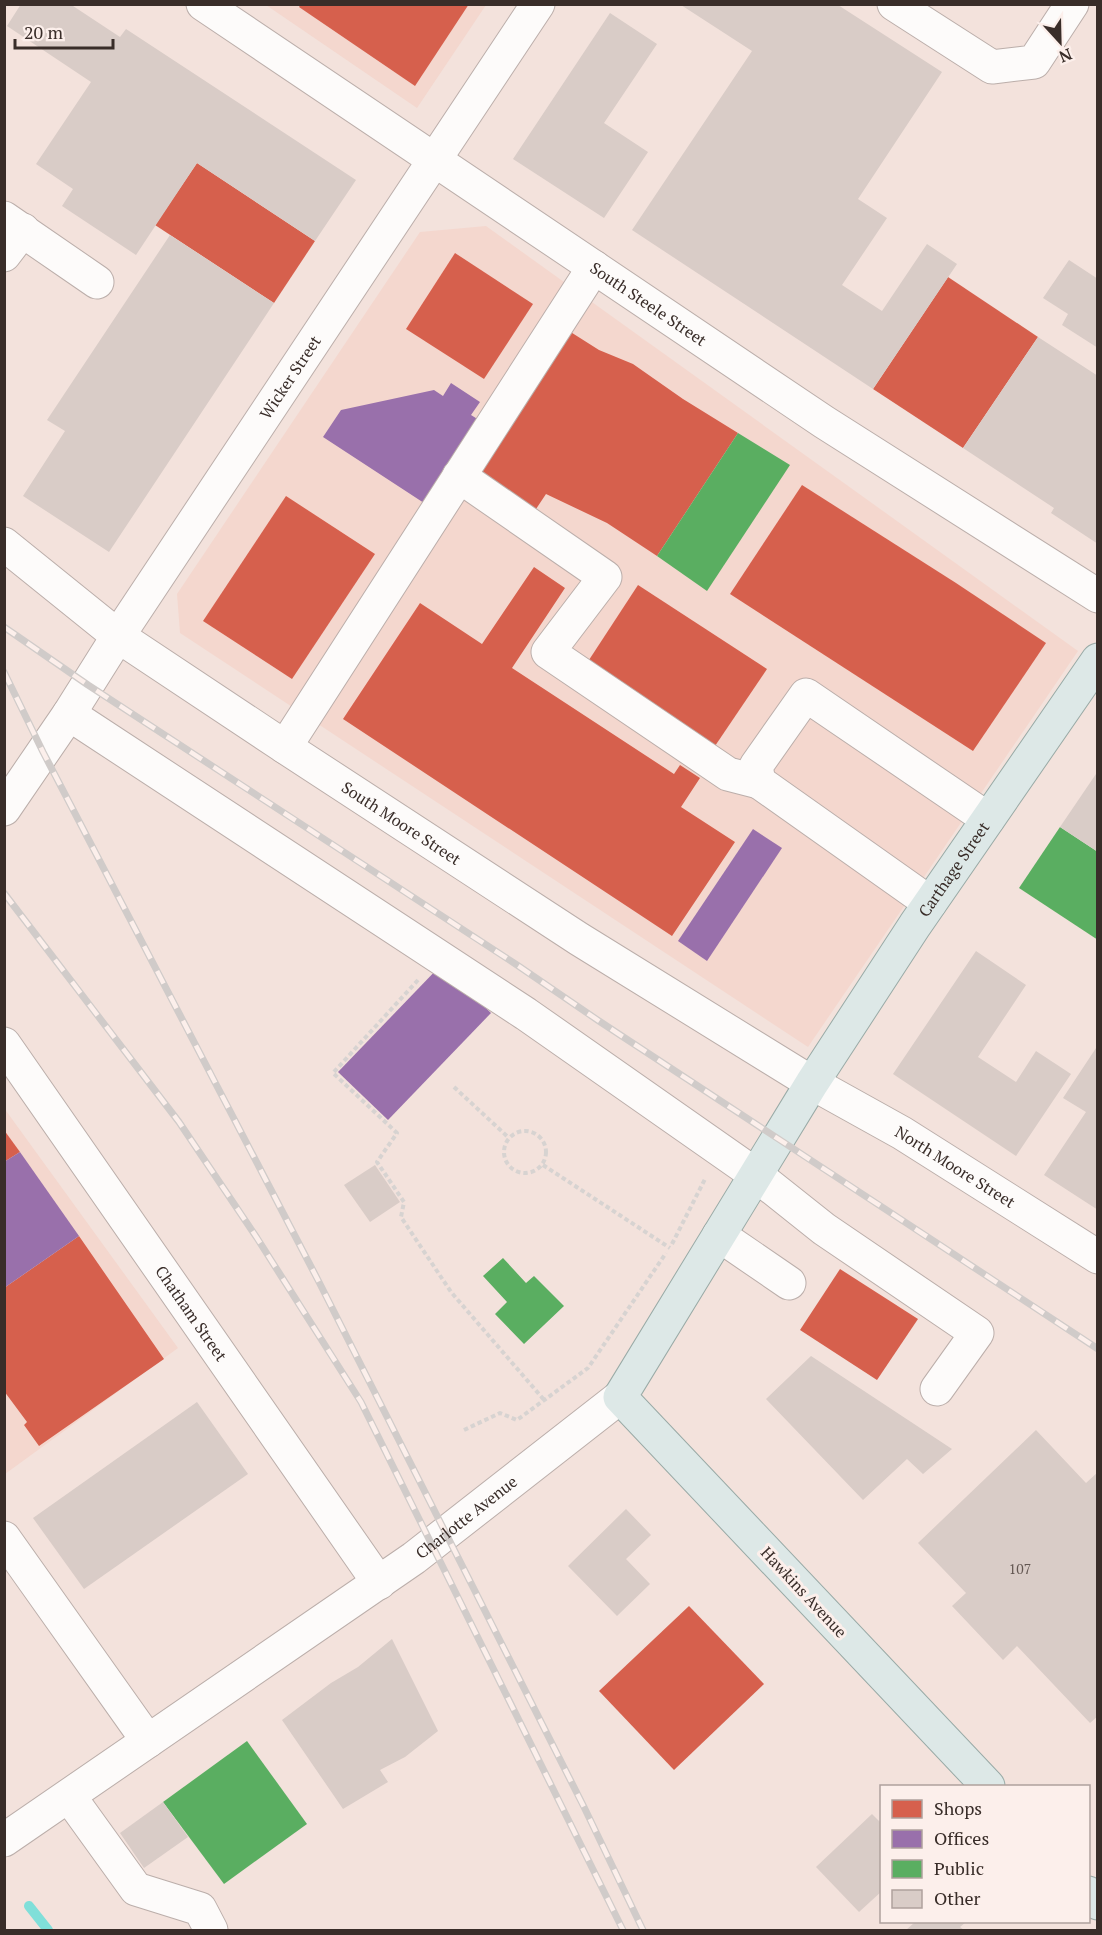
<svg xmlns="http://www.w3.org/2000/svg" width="1102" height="1935" viewBox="0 0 1102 1935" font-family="'PT Serif',serif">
	<rect width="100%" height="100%" fill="#f3e2dc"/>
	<!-- built -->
	<g fill="#f4d7ce">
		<polygon points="266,5 486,5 417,108"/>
		<polygon points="486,226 1078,651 808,1047 180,633 177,594 420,232"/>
		<polygon points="4,1108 178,1348 5,1474 4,1474"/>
	</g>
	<!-- shops -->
	<g fill="#d6604d">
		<polygon points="301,4 469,4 415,86 299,7"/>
		<polygon points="197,163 315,241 274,303 155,225"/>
		<polygon points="455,253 533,304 484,379 406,329"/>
		<polygon points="948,277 1038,337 963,448 873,389"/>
		<polygon points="569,331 599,350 633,364 683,399 738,433 657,556 607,523 546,494 536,509 477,470"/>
		<polygon points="802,485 956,583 1046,643 973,751 730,594"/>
		<polygon points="286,496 375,554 292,679 203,621"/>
		<polygon points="534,567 565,588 512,668 674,774 680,765 700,778 681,807 735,842 672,936 343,719 420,603 482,644"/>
		<polygon points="638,585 767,669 715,746 587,663"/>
		<polygon points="4,1130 20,1152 4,1162"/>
		<polygon points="79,1236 164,1359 39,1446 24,1425 27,1422 4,1391 4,1288"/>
		<polygon points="840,1269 918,1319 877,1380 800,1330"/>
		<polygon points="689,1606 764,1684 674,1770 599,1691"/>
	</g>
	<!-- offices -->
	<g fill="#9970ab">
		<polygon points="451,383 480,402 471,415 479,420 424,503 323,437 341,410 434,390 443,396"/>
		<polygon points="753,829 782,848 707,961 678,941"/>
		<polygon points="441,965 491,1013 388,1120 338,1072"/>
		<polygon points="20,1152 79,1236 4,1288 4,1162"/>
	</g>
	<!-- public -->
	<g fill="#5aae61">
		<polygon points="738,433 790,465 707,591 657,556"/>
		<polygon points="1060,827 1098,852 1098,940 1019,888"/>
		<polygon points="503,1258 526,1283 534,1276 564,1306 524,1344 495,1314 507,1302 483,1276"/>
		<polygon points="247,1741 307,1824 224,1884 163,1802"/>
	</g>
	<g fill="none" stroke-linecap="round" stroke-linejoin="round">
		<!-- stream -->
		<polyline stroke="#80dfd9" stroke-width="10" points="29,1906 48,1930"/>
	</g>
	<!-- building -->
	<g fill="#d9ccc7">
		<polygon points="21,4 70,4 120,37 126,29 356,180 315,241 197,163 136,255 62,206 73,189 36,164 91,82 7,26"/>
		<polygon points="681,5 838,5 942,72 858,199 887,218 842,285 882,311 927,244 957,264 873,389 632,230 752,51"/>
		<polygon points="610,13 657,44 604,123 648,152 604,218 513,159"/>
		<polygon points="170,235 274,303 109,552 23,496 65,431 47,420"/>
		<polygon points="1069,260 1098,279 1098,348 1062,325 1068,314 1043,298"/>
		<polygon points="1038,337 1098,376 1098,544 1051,513 1054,508 963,448"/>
		<polygon points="1098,771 1098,852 1060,827"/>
		<polygon points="976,951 1026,985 978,1057 1016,1082 1036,1051 1071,1074 1016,1156 893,1074"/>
		<polygon points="1098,1045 1098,1210 1044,1175 1086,1112 1063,1098"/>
		<polygon points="375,1165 400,1202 370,1222 344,1185"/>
		<polygon points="811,1356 952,1449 923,1474 907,1459 863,1500 766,1399"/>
		<polygon points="197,1402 248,1474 84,1589 33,1518"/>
		<polygon points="1036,1430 1086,1483 1098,1472 1098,1716 1090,1723 1017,1646 1003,1660 952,1606 966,1593 918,1543"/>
		<polygon points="626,1509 651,1535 626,1559 650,1584 617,1616 568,1566"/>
		<polygon points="392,1639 438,1731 405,1757 380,1770 388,1782 343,1809 282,1720 331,1683 358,1667"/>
		<polygon points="163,1802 188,1837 144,1868 120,1833"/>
		<polygon points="872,1814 882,1824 882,1891 859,1912 816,1867"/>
		<polygon points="913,1922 966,1922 960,1927 964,1930 906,1930 914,1923"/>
	</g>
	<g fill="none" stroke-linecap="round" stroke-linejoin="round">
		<defs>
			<g id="minor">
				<path id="s1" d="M203 4 824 422 1098 596"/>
				<polyline points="894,4 992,67 1034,62 1072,4"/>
				<polyline points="4,218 97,282"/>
				<polyline points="4,255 23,230"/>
				<polyline points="459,476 605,577 548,652 728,774 759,782"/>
				<path id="s2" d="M4 544 118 636 285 747 579 939 812 1083 902 1133 1098 1257"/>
				<polyline points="69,714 526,1014 756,1175 824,1229 977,1333 937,1389"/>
				<polyline points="285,747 594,267"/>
				<path id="s3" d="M4 809 69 714 118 636 538 4"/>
				<polyline points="930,903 759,782 756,766 806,695 988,819"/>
				<path id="s4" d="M4 1044 379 1583"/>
				<polyline points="719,1235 789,1283"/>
				<polyline points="4,1538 148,1741"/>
				<polyline points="69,1796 136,1889 200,1909 211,1930"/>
				<path id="s5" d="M4 1840 414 1558 620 1397"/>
			</g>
			<g id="major">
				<path id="s6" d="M988 1786 620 1397 812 1083 915 925 1098 660"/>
				<polyline points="1088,1893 1098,1903"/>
			</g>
		</defs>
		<!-- minor casing -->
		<use href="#minor" stroke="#bbaeaa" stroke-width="35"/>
		<!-- major casing -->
		<use href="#major" stroke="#99aaa6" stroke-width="35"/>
		<!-- path -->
		<g stroke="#d7d3d1" stroke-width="4" stroke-dasharray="4.5 3" stroke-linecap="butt">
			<polyline points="418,980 333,1073 397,1133 377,1162 404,1202 401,1217 451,1292 545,1401"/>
			<polyline points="454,1087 509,1138"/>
			<circle cx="525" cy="1152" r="21"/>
			<polyline points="543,1165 670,1248"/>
			<polyline points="672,1244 705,1179"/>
			<polyline points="464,1430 500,1413 517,1420 588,1368 666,1253"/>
		</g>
		<!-- minor -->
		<use href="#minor" stroke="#fdfbfa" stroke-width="33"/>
		<!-- major -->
		<use href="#major" stroke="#dde8e7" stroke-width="33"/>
		<defs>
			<g id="rail">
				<polyline points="4,627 88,685 517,965 599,1021 1098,1349"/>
				<polyline points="4,672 43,752 319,1282 584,1807 643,1930"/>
				<polyline points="4,893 179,1122 257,1238 361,1402 623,1930"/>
			</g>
		</defs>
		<!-- rail casing -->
		<use href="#rail" stroke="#d0cbc9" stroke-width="7"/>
		<!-- rail -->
		<use href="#rail" stroke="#fcefeb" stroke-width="4.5" stroke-dasharray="14" stroke-linecap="butt"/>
	</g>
	<g text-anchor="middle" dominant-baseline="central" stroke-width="6" stroke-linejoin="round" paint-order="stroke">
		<!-- number labels -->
		<g font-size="14" fill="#625651">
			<text x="1020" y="1568">107</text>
		</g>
		<!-- street labels -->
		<g font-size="16" fill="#392d29" stroke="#fcefeb">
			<text stroke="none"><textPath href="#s1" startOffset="537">South Steele Street</textPath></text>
			<text stroke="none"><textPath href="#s3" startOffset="518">Wicker Street</textPath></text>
			<text stroke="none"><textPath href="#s2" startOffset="486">South Moore Street</textPath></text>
			<text stroke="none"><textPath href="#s6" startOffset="1160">Carthage Street</textPath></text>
			<text stroke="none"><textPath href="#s2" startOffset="1138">North Moore Street</textPath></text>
			<text stroke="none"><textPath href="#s4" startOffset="328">Chatham Street</textPath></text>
			<text stroke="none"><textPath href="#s5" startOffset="564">Charlotte Avenue</textPath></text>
			<text transform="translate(804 1592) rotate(47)">Hawkins Avenue</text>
		</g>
	</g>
	<!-- border -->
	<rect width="1102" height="1935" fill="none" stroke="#392d29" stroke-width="12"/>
	<!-- legend -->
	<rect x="880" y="1785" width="210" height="138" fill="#fcefeb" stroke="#aea19d" stroke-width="1.5"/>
	<rect x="892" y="1800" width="30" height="18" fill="#d6604d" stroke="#aea19d" stroke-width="1.5"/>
	<text x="934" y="1815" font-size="18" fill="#392d29">Shops</text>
	<rect x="892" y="1830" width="30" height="18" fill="#9970ab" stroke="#aea19d" stroke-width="1.5"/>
	<text x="934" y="1845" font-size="18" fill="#392d29">Offices</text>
	<rect x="892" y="1860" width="30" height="18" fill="#5aae61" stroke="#aea19d" stroke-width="1.5"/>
	<text x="934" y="1875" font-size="18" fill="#392d29">Public</text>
	<rect x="892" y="1890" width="30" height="18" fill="#d9ccc7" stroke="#aea19d" stroke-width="1.5"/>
	<text x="934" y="1905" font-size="18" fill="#392d29">Other</text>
	<!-- north arrow -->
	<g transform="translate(1060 42) rotate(158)" stroke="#fcefeb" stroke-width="4.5" paint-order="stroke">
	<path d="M0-4.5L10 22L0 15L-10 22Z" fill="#392d29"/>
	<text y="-9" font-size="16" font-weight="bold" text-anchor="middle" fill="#392d29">N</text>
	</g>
	<!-- scale -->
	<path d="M15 39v9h98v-9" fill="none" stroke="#392d29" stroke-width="3"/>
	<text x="24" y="39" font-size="18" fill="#392d29" stroke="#fcefeb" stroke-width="4.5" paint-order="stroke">20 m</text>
</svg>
